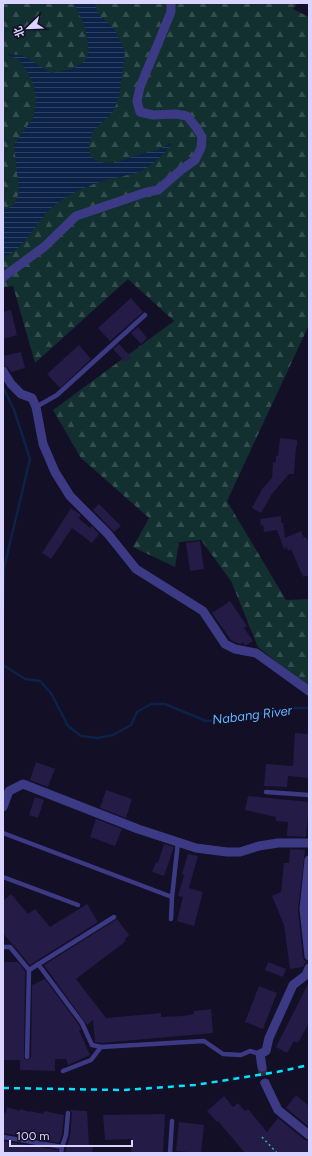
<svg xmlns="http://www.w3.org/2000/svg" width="312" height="1156" viewBox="0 0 312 1156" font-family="Figtree,'Noto Sans SC',sans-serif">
	<defs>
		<pattern id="forest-firs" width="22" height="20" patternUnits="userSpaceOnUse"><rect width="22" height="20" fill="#12302f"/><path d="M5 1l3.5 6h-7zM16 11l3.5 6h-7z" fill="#344d4e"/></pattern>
		<pattern id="water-rules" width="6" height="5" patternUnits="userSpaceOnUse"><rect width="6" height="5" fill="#0c2248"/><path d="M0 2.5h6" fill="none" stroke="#2f4163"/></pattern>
	</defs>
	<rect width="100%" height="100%" fill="#130f26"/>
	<!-- forest -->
	<polygon fill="url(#forest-firs)" points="3,3 298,3 293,9 309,17 309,325 227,501 286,600 309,599 309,688 258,647 231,581 201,540 179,542 175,567 133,547 149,518 81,458 53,410 174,321 128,279 35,363 13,286 3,287"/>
	<!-- water -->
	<path fill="url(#water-rules)" d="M74 3H95L98 14 114 28 120 40 125 53 119 97 113 112 93 131 89 145 90 155 96 161 111 164 142 154 158 150 173 142C165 153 153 165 141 171 131 175 119 177 109 179 88 185 62 196 47 212 37 223 19 255 3 256V211L14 205 19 192 14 144 33 118 36 102 34 86 28 73 20 60 5 54 22 55 51 73 73 69 85 61 89 51 87 37 84 24Z"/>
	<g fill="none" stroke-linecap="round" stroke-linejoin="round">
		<!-- stream -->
		<g stroke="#0c2248" stroke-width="2.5">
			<polyline points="3,387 14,410 30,459 4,568 3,614"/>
			<polyline points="3,665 25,679 40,681 51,693 68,726 81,736 97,738 113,735 131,725 137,712 151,704 165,704 206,721 228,720 240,715 254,715 296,708 309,708"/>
		</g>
	</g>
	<!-- building -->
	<g fill="#241b47">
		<polygon points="131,298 143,312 110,341 98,328"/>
		<polygon points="11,310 17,335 3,339 3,312"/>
		<polygon points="138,327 147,338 141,344 131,333"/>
		<polygon points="119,344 131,357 125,362 113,349"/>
		<polygon points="79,345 91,359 60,388 47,374"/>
		<polygon points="21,352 25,368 11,372 8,368 4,365 3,356"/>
		<polygon points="280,438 297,440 297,447 296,446 294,474 289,474 272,494 261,513 252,508 262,489 272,478 273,462 276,463 276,456 278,456"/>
		<polygon points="99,504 121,526 114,532 93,510"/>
		<polygon points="71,508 81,515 78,518 90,528 92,526 99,534 92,543 72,528 51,559 42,553"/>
		<polygon points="281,516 281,523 283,523 285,538 301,531 304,538 306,537 309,543 309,575 303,577 291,549 288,551 286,545 286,548 284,549 277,530 264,532 263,525 261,526 260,519"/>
		<polygon points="200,541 204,569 190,571 186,543"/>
		<polygon points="230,601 247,626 244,628 253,641 246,645 244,645 243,642 241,644 237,643 231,640 212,613"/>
		<polygon points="295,733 309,734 309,778 288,776 287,787 264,786 266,764 293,766"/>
		<polygon points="36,762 55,769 48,787 30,780"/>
		<polygon points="106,790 132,799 126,818 100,808"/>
		<polygon points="248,796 309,802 306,837 287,836 288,822 276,821 276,817 245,810"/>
		<polygon points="35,797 44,800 38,818 29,815"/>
		<polygon points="96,819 122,829 115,846 90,837"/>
		<polygon points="164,844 174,847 164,876 152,872 156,862 158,863"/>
		<polygon points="290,849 305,850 298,910 303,957 304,960 308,962 305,963 303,967 290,969 284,925 272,896 281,892 284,863 289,863"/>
		<polygon points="188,854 198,856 189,888 203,892 194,926 177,921 183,897 178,896 184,875 182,874"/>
		<polygon points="11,894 28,914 35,909 50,927 87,904 98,922 30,965 3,933 3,901"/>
		<polygon points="117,919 129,935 125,939 126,941 76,979 106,1018 161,1013 161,1017 183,1016 194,1014 194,1011 211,1009 213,1033 101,1043 95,1042 93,1020 87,1025 44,965"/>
		<polygon points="4,962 18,962 25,971 24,1059 28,1060 31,1057 32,985 45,979 79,1025 81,1029 79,1030 90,1055 68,1065 66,1059 55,1059 55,1071 20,1070 20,1060 3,1060"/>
		<polygon points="268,962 286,969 283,977 265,970"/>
		<polygon points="309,982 309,1023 298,1043 294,1041 287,1053 276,1047"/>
		<polygon points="259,986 277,993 263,1029 245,1022"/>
		<polygon points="296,1095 309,1106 309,1127 286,1108"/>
		<polygon points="224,1096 233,1107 238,1103 245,1111 248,1109 267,1132 278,1118 305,1140 309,1141 309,1153 245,1153 218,1121 217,1122 207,1111"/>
		<polygon points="7,1107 20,1111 20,1109 30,1112 30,1111 43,1114 44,1111 64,1115 62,1134 59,1143 3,1133 3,1112 6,1113"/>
		<polygon points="70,1110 87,1111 89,1145 93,1145 92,1153 65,1153 70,1136 72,1113"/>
		<polygon points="165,1114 163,1153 131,1152 132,1139 105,1140 103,1115"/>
		<polygon points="179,1122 204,1125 201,1153 176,1151"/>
		<polygon points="3,1141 58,1150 57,1153 3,1153"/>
	</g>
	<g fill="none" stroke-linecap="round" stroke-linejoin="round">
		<!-- street-tunnel -->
		<polyline stroke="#312d47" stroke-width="9" stroke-dasharray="9 4.5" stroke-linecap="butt" points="262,1067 265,1083"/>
		<!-- path -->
		<polyline stroke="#2fb8b0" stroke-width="1.5" stroke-dasharray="2 3" stroke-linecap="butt" points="262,1137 277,1153"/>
		<!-- lane -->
		<g stroke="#3d3a85" stroke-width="4.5">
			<polyline points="36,407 57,395 145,315"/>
			<polyline points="266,792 309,795"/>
			<polyline points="3,833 172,897"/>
			<polyline points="3,877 78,905"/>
			<polyline points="171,919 172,897 178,842"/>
			<polyline points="3,947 10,947 29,970"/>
			<polyline points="38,964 82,1023 92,1045 101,1047"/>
			<polyline points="27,1057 29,970 114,917"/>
			<polyline points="63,1071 91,1060 101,1047 204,1041 223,1054 241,1055 250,1051 260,1054"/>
			<polyline points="3,1137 62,1147"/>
			<polyline points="61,1153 62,1147 66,1135 68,1113"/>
			<polyline points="170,1153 172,1121"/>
		</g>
		<!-- street -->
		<g stroke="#3d3a85" stroke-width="9">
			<polyline points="3,277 44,247 76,216 147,192 158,190 181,170 195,160 201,148 202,137 196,127 187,116 176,114 153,115 140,112 137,101 140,87 171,12 171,3"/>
			<polyline points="3,371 11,384 21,394 32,398 36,407 43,444 55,472 70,496 108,534 136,569 203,611 225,644 235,649 256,653 309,691"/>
			<polyline points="3,807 9,791 23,784 138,829 196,848 227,852 240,852 259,846 278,843 309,843"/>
			<polyline points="309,860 304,909 309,956"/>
			<polyline points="262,1067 260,1054 266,1051 269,1038 293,985 306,975 309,968"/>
			<polyline points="265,1083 278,1110 309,1135"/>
		</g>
		<!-- rail -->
		<polyline stroke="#00e5ff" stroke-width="2.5" stroke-dasharray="6 5" stroke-linecap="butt" points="3,1088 123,1090 195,1085 277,1072 309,1065"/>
	</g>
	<g text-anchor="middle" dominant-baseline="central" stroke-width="3" stroke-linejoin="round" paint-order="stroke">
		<!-- water labels -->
		<g font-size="13" font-style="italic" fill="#62b6ff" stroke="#130f26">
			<text transform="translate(252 715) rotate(-7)">Nabang River</text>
		</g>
	</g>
	<!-- border -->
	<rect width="312" height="1156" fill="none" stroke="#d9d4ff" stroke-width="8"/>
	<!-- north arrow -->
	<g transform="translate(28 28) rotate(247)" stroke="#130f26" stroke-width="3" paint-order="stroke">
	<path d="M0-3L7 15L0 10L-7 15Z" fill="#d9d4ff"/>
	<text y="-6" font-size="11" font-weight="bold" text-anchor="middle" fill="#d9d4ff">北</text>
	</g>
	<!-- scale -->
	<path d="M10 1140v6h122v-6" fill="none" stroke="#d9d4ff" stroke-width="2"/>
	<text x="16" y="1140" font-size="12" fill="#d9d4ff" stroke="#130f26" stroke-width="3" paint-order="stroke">100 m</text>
</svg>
